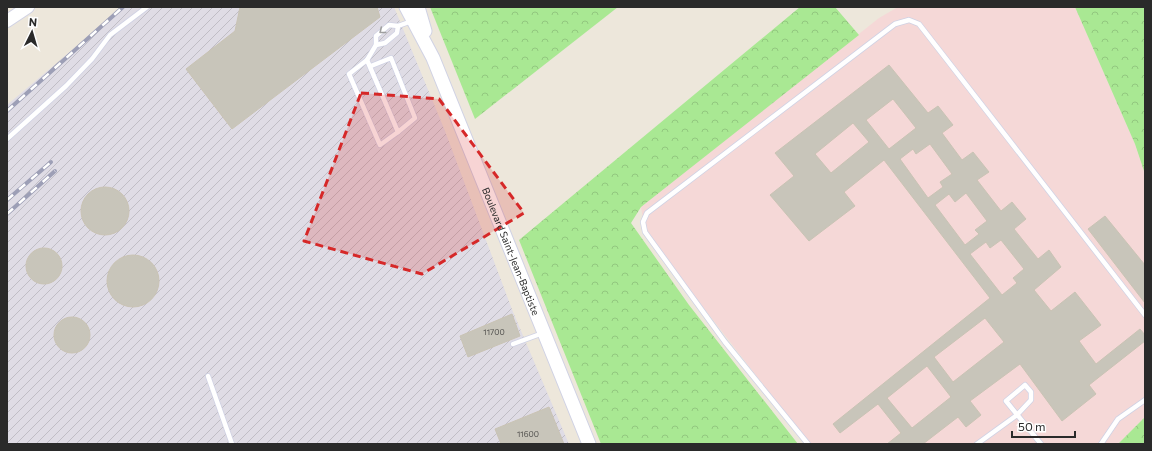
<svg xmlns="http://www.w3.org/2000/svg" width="1152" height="451" viewBox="0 0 1152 451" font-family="Commissioner,sans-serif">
	<defs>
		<pattern id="industrial-furrows" width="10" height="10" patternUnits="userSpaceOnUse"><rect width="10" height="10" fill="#dfdce5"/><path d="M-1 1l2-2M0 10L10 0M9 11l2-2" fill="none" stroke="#c0bdc5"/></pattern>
		<pattern id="forest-crowns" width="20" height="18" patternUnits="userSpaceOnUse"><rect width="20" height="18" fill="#a9e893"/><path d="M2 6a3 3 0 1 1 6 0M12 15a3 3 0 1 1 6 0" fill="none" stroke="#92c77f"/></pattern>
	</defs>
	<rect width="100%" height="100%" fill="#ede7db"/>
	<!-- industrial -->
	<polygon fill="url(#industrial-furrows)" points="123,7 394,7 445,131 513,312 569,444 7,444 7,105"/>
	<!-- medical -->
	<polygon fill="#f5d8d7" points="898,7 1075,7 1135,144 1145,174 1145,417 1118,444 809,444 645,232 641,207 879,18"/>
	<!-- forest -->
	<g fill="url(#forest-crowns)">
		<polygon points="430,7 618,7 475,119"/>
		<polygon points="800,7 835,7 859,35 641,207 631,223 689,305 798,444 601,444 519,240"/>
		<polygon points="1075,7 1145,7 1145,174 1135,144"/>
		<polygon points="1145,417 1145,444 1118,444"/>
	</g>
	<!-- building -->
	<g fill="#c8c5ba" stroke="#c9c3b4" fill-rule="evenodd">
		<polygon points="240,7 377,7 380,17 232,129 186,69 235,31"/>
		<path d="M889 65 928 113 938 106 953 125 942 133 962 160 973 152 989 172 977 180 1001 211 1012 202 1026 219 1014 229 1038 259 1049 250 1061 267 1034 290 1051 311 1075 292 1101 325 1079 341 1096 364 1140 329 1145 335V341L1089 385 1096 394 1062 421 1020 364 970 401 981 415 966 427 958 417 923 444H887L901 433 878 404 840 433 833 424 990 298 884 160 844 192 855 206 809 241 770 195 794 176 775 153ZM893 99 916 128 889 149 866 120ZM853 123 869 142 831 173 815 154ZM930 144 952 174 940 182 943 187 928 198 900 159 913 149 916 154ZM966 193 987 221 975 230 979 234 965 245 935 205 949 194 955 202ZM1001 240 1024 269 1013 278 1017 283 1002 295 970 254 986 242 990 248ZM985 318 1004 342 953 382 934 357ZM927 366 951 397 912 428 887 398Z"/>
		<circle cx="105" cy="211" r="24"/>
		<polygon points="1105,216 1145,265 1145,303 1088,229"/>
		<circle cx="44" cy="266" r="18"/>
		<circle cx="133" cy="281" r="26"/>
		<polygon points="512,314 520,336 468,357 460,336"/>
		<circle cx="72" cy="335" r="18"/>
		<polygon points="549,407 564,444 501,444 495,429"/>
	</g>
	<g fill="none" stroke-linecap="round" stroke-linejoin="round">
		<defs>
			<g id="service">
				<polyline points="376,45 385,43 397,33 398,26"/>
				<polyline points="367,60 349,74 380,145 398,132"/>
				<polyline points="371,66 391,58 415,118 398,132 367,60 376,45 376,36 389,25 398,26 412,21"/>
				<polyline points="7,139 66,86 92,59 110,35 147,7"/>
				<polyline points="513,344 543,333"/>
				<polyline points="208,376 232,444"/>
				<polyline points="808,444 725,342 645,232 643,222 647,213 895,24 909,20 919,24 1145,315"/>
				<polyline points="977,444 1017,415 1031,400 1031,392 1025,385 1006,401 1041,444"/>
				<polyline points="1101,444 1118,419 1145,400"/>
			</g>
			<polyline id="tertiary" points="7,21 28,7"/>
			<g id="secondary">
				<path id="s1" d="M406 7 433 58 589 444"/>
				<polyline points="418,7 425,31"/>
			</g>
		</defs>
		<!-- service casing -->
		<use href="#service" stroke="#d0d2e4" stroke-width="6"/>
		<!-- tertiary casing -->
		<use href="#tertiary" stroke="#d0d2e4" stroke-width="14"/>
		<!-- secondary casing -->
		<use href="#secondary" stroke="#d0d2e4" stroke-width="15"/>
		<!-- service -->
		<use href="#service" stroke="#fff" stroke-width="4.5"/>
		<!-- tertiary -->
		<use href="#tertiary" stroke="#fff" stroke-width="12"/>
		<!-- secondary -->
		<use href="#secondary" stroke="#fff" stroke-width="13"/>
		<defs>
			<g id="rail">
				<polyline points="7,111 123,7"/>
				<polyline points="7,200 51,162"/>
				<polyline points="7,214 55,171"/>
			</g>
		</defs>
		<!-- rail casing -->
		<use href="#rail" stroke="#9d9fb6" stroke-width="4"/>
		<!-- rail -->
		<use href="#rail" stroke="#fff" stroke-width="2.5" stroke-dasharray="8" stroke-linecap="butt"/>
	</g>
	<!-- one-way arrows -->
	<defs><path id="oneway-chevron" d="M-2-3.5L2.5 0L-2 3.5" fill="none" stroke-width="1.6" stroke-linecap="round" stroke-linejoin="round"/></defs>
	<use stroke="#9f9f9f" href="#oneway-chevron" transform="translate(382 31) rotate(141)"/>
	<!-- marked area -->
	<path fill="#d62828" fill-opacity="0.2" stroke="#d62828" stroke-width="3" stroke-dasharray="8 5" stroke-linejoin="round" d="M361 93 439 99 524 213 422 274 304 241Z"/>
	<g text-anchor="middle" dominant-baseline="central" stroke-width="3" stroke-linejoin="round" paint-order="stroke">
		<!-- number labels -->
		<g font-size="8" fill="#52514e">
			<text x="494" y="332">11700</text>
			<text x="528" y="434">11600</text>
		</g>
		<!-- street labels -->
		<g font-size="10" fill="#2a2a2a" stroke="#fff">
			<text stroke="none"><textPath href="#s1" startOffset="266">Boulevard Saint-Jean-Baptiste</textPath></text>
		</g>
	</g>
	<!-- border -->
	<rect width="1152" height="451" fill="none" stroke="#2a2a2a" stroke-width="16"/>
	<!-- north arrow -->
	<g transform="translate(32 32) rotate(5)" stroke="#ffffff" stroke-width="3" paint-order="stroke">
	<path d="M0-3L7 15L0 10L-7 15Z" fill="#2a2a2a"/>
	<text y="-6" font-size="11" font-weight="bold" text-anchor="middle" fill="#2a2a2a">N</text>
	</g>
	<!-- scale -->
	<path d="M1012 431v6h63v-6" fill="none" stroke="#2a2a2a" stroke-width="2"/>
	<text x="1018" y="431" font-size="12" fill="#2a2a2a" stroke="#ffffff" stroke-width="3" paint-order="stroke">50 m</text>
</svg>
